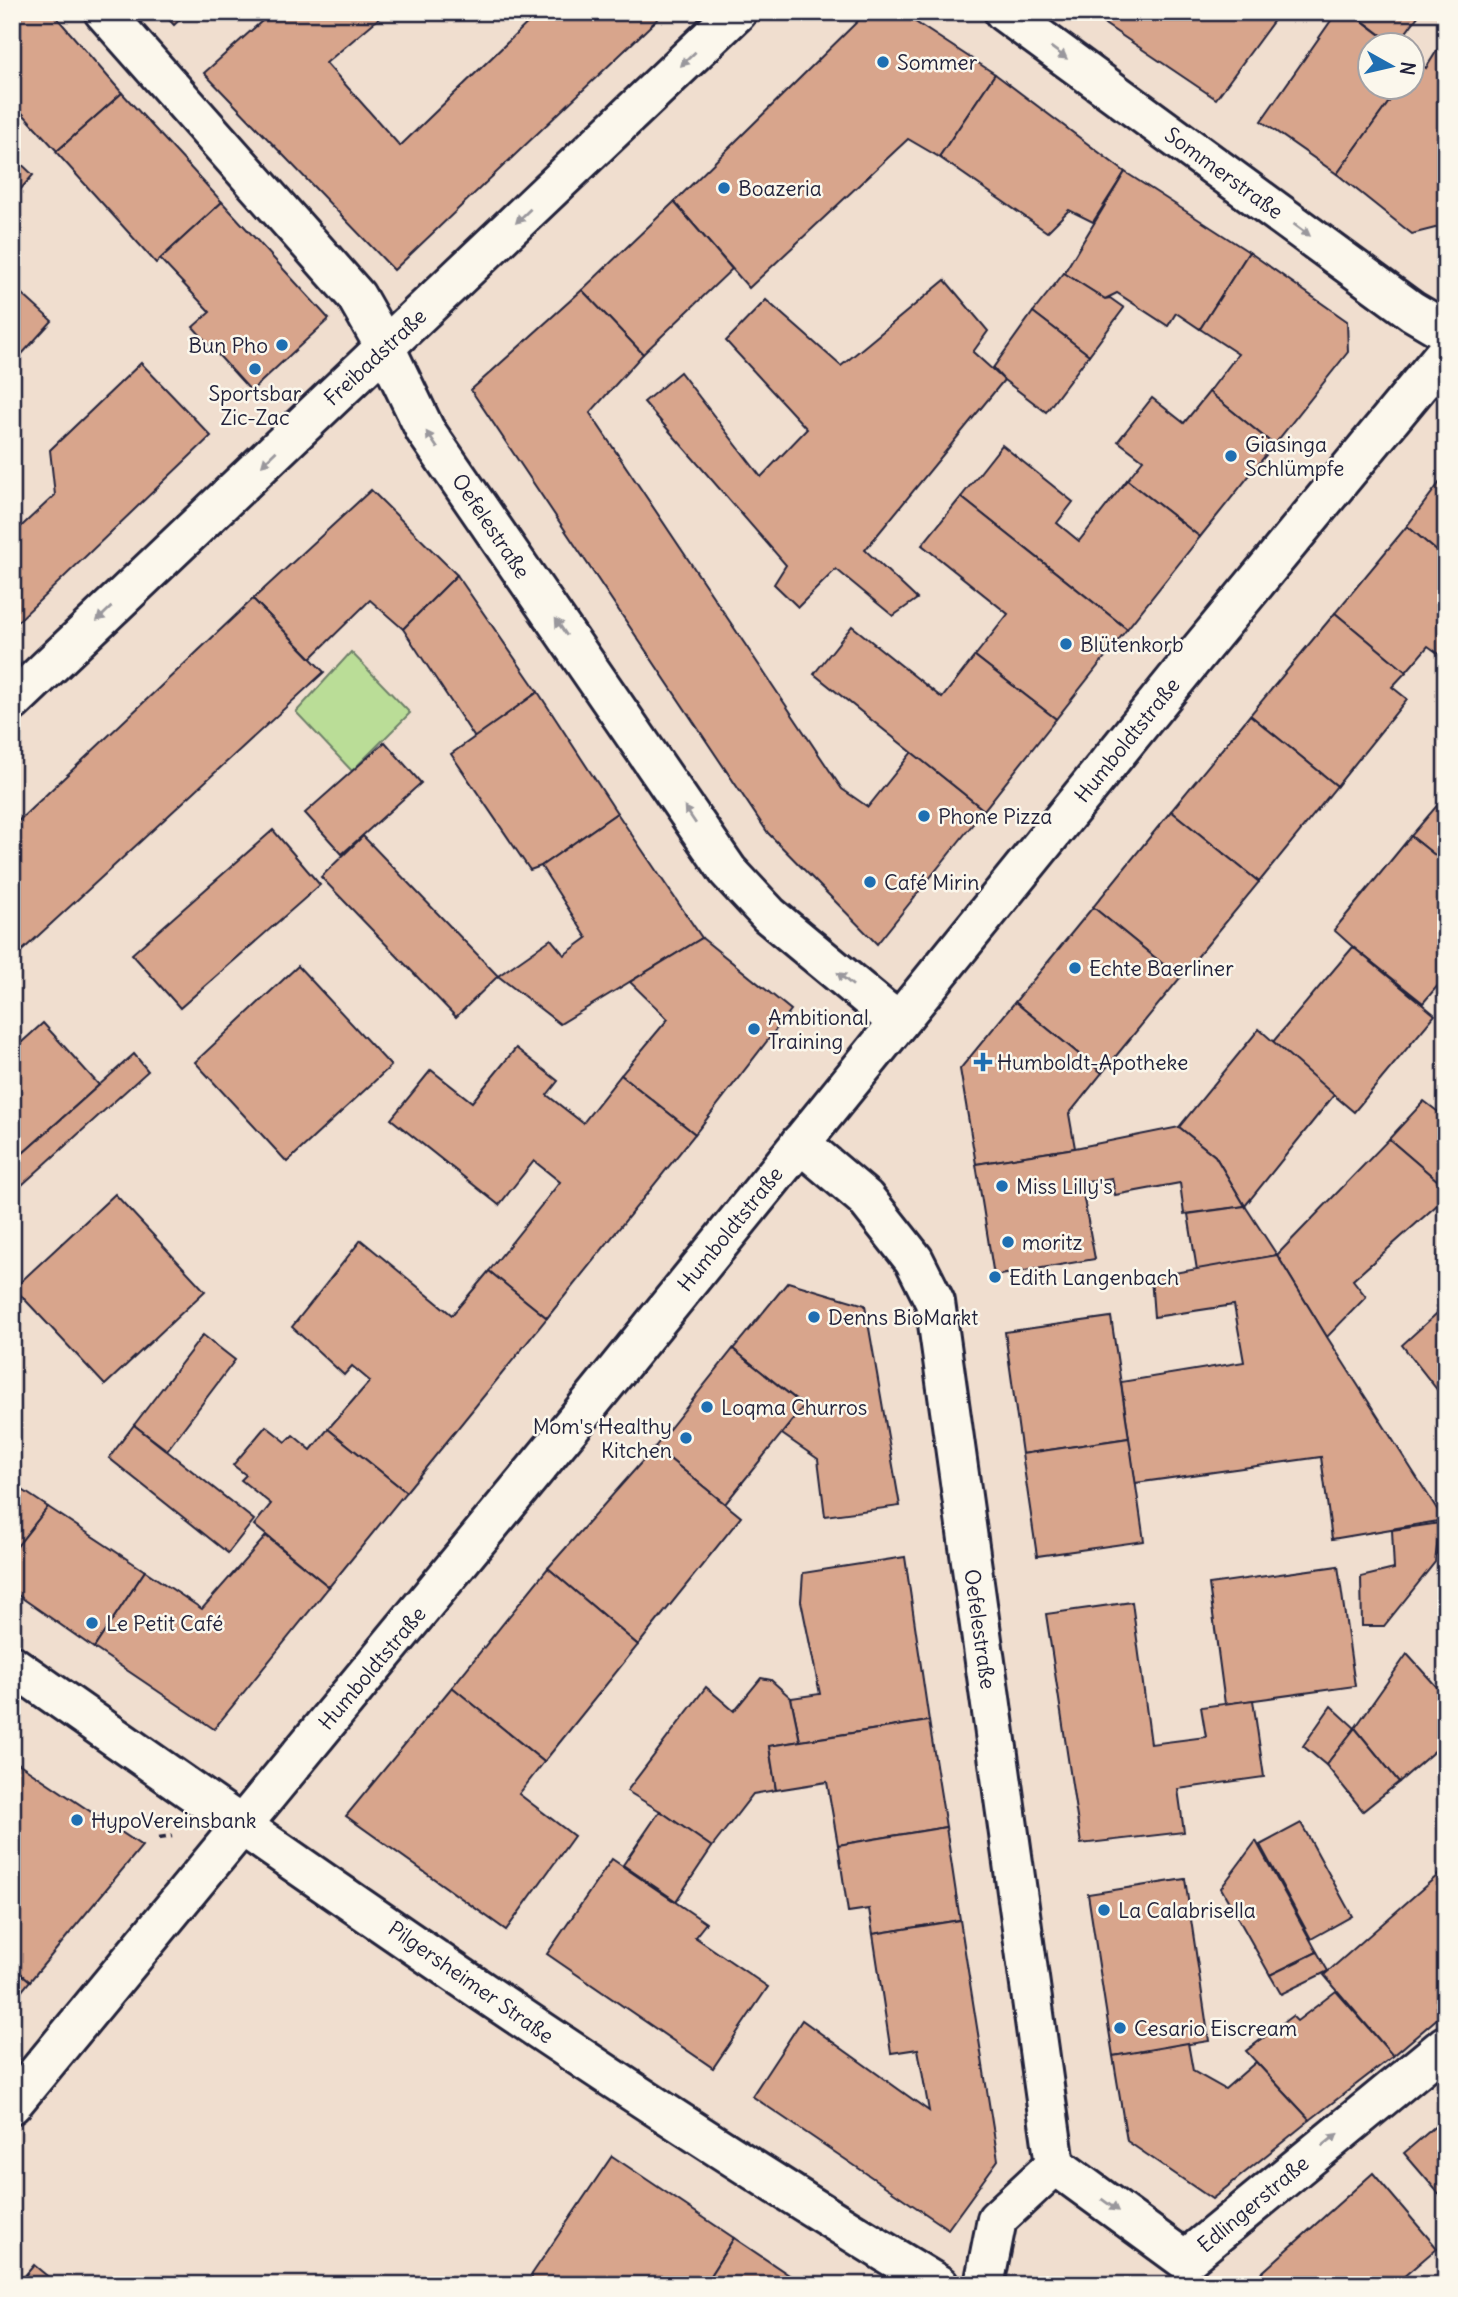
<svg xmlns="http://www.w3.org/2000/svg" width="1458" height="2297" viewBox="0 0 1458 2297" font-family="Delius,sans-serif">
	<rect width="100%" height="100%" fill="#f0decf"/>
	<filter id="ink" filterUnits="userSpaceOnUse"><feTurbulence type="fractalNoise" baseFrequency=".0143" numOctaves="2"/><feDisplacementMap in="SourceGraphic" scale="14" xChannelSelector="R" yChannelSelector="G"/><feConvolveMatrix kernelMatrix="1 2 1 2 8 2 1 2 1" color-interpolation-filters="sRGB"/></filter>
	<g filter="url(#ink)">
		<!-- green -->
		<polygon fill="#badd97" stroke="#6e8069" stroke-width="2" points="351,652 410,713 352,771 296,712"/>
		<!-- building -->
		<g fill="#d8a58c" stroke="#22223b" stroke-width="2">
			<polygon points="20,12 52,12 122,93 57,151 12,102 12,20"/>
			<polygon points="162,12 188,12 174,25"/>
			<polygon points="272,12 382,12 384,14 326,63 400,146 539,12 665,12 394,270 204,73"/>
			<polygon points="867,12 900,12 995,74 939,157 908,139 749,288 674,202"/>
			<polygon points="1087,12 1280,12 1216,99"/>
			<polygon points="1337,12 1350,12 1396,46 1370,46 1370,88 1399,88 1337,174 1261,121"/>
			<polygon points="1361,12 1421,12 1396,46 1358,17"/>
			<polygon points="1446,36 1446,219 1439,227 1412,234 1337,174 1399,88 1412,88 1412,69 1418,62 1426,68"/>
			<polygon points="995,74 1125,172 1093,222 1069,210 1047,232 939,157"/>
			<polygon points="122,93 222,202 156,263 56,152"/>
			<polygon points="12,155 33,175 12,199"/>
			<polygon points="1125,172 1249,252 1200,329 1176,313 1168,326 1117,293 1105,299 1064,273"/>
			<polygon points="222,202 329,319 251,391 193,327 210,312 160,259"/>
			<polygon points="674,202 732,269 643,354 582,290"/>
			<polygon points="1249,252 1347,321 1348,352 1274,445 1209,392 1238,354 1200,329"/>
			<polygon points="1064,273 1105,299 1110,298 1124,308 1089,355 1033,312"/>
			<polygon points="945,280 988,331 973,352 1004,380 865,550 917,599 893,616 836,569 798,607 774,584 786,565 644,402 680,372 761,477 807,429 726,341 766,300 841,366"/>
			<polygon points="12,285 52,321 12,365"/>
			<polygon points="582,290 643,354 590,413 842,789 868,807 912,752 984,810 877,944 768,833 471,390"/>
			<polygon points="1033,312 1089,355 1046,412 1004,380 993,368"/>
			<polygon points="141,363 211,436 12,627 12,535 55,495 50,450"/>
			<polygon points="1209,392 1274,445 1200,537 1127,480 1143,460 1118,441 1152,398 1184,423"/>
			<polygon points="1002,445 1073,502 1057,523 1079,541 1127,480 1200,537 1127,629 961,497"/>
			<polygon points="1446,474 1446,559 1407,526"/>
			<polygon points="371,490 457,575 403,629 370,600 311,658 253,599"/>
			<polygon points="961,497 1127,629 1056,719 975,656 1008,614 922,545"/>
			<polygon points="1407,526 1446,559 1446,659 1428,646 1406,672 1335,613"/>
			<polygon points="457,575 538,692 475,738 403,629"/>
			<polygon points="253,599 324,672 12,960 12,827"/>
			<polygon points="1335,613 1406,672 1392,687 1407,699 1337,786 1250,715"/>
			<polygon points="852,626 942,698 975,656 1056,719 984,810 814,674"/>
			<polygon points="538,692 617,813 541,866 530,870 451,754"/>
			<polygon points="1250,715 1337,786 1259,882 1171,811"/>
			<polygon points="385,742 421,783 342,854 305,813"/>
			<polygon points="1446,795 1446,864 1411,836"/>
			<polygon points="1171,811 1259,882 1180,978 1093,907"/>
			<polygon points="617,813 702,938 560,1024 498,976 551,939 564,955 587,938 541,866"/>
			<polygon points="273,830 320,885 180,1008 132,954"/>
			<polygon points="363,836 498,976 456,1017 321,877"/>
			<polygon points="1411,836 1446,864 1446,976 1423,1003 1353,947 1334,930"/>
			<polygon points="1093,907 1180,978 1102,1073 1015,1002"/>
			<polygon points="702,938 791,1010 695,1134 621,1075 668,1019 630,982"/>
			<polygon points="1353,947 1435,1015 1354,1112 1272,1043"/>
			<polygon points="298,966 391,1066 287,1162 195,1062"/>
			<polygon points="1015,1002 1102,1073 1069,1114 1075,1148 976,1164 960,1069"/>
			<polygon points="43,1023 99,1085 12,1163 12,1051"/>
			<polygon points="1259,1029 1334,1095 1245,1206 1215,1156 1179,1127"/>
			<polygon points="516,1048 558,1081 547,1095 583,1123 621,1075 695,1134 547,1318 489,1271 560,1182 534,1161 499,1205 391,1119 431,1070 472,1102"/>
			<polygon points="134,1054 148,1071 12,1194 12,1163"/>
			<polygon points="1424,1101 1446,1118 1446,1188 1389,1139"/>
			<polygon points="1179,1127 1215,1156 1245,1206 1184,1214 1180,1183 1115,1195 1112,1178 1081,1183 1095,1259 994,1276 976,1164 1075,1148"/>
			<polygon points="1389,1139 1446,1188 1446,1197 1353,1280 1366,1297 1327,1337 1277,1255"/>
			<polygon points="115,1194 205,1291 105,1385 14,1288"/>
			<polygon points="1245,1206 1277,1255 1197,1270 1188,1214"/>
			<polygon points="361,1240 452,1315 489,1271 547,1318 406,1492 328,1429 370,1381 352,1366 344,1375 292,1327"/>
			<polygon points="1277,1255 1327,1337 1444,1520 1332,1539 1321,1457 1135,1483 1121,1382 1244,1362 1234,1305 1154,1317 1151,1277"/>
			<polygon points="788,1282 865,1305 900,1506 825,1516 818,1459 782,1434 804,1406 733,1349"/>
			<polygon points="1446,1305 1446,1401 1402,1345"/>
			<polygon points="1111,1317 1129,1438 1022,1454 1005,1332"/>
			<polygon points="203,1335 235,1360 167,1450 134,1425"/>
			<polygon points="733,1349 804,1406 725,1504 655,1447"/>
			<polygon points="134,1425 254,1520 228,1553 109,1458"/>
			<polygon points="266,1426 286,1442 293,1435 311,1450 328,1429 406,1492 329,1587 254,1525 271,1504 241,1480 246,1475 233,1465"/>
			<polygon points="1129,1438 1144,1541 1037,1556 1022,1454"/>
			<polygon points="655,1447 741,1517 638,1645 548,1568"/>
			<polygon points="12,1483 48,1507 12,1553"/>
			<polygon points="48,1507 145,1571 94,1648 12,1591 12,1553"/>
			<polygon points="1440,1523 1435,1562 1384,1626 1362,1626 1361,1577 1394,1569 1392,1530"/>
			<polygon points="266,1536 329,1587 214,1729 94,1648 145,1571 202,1609"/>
			<polygon points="905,1557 929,1721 800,1741 791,1698 820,1694 801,1601 803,1573"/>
			<polygon points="1338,1566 1355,1686 1225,1704 1209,1584"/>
			<polygon points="548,1568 638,1645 544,1762 452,1687"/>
			<polygon points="1132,1602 1151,1744 1206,1737 1201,1707 1253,1700 1264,1777 1178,1789 1184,1832 1081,1844 1046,1614"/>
			<polygon points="1407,1654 1446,1697 1446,1741 1399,1782 1355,1728"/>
			<polygon points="761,1678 771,1680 791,1698 800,1741 769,1746 776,1790 753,1794 712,1847 660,1811 627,1791 706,1687 734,1711"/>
			<polygon points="452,1687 544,1762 519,1794 574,1836 506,1930 346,1816"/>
			<polygon points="1331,1706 1355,1728 1326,1765 1303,1746"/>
			<polygon points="929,1721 946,1827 838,1845 827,1782 776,1790 769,1746"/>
			<polygon points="1355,1728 1399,1782 1363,1811 1326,1765"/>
			<polygon points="12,1759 142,1846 30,1981 12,1966"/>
			<polygon points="660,1811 712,1847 676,1901 623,1865"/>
			<polygon points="1301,1823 1352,1916 1311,1939 1260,1845"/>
			<polygon points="946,1827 960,1920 873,1934 869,1909 848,1912 838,1845"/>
			<polygon points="1256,1841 1317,1952 1270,1975 1221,1888"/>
			<polygon points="612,1859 706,1923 695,1937 768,1987 713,2068 547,1954"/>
			<polygon points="1446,1868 1446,2011 1393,2056 1324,1975"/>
			<polygon points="1185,1879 1209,2041 1113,2056 1088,1894"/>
			<polygon points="960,1920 998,2160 948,2229 752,2096 802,2020 929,2111 918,2049 891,2053 873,1934"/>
			<polygon points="1317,1952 1328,1971 1281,1994 1270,1975"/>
			<polygon points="12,1966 30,1981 12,2003"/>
			<polygon points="1336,1991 1393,2056 1310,2120 1246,2051 1292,2016 1297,2021"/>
			<polygon points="1188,2043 1193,2071 1225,2089 1256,2062 1310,2120 1212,2199 1127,2141 1113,2056"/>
			<polygon points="1446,2117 1446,2202 1404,2153"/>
			<polygon points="612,2156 734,2238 704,2285 531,2285 532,2274"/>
			<polygon points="1373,2173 1437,2248 1394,2285 1248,2285"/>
			<polygon points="734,2238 804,2285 704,2285"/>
			<polygon points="34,2265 58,2285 17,2285"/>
		</g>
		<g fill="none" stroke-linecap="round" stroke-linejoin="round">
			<defs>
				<g id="minor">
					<polyline points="104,12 356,296 385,347 425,430 728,871 769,915 898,1022"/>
					<polyline points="1004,12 1412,311 1446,331"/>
					<polyline points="12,702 737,12"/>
					<polyline points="800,1143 865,1198 914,1260 935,1302 1055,2165"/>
					<polyline points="1055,2165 1185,2260 1446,2045"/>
					<polyline points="984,2285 997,2219 1055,2165"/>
				</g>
				<path id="tertiary" d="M12 1665C316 1878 620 2093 939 2285"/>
				<polyline id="secondary" points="12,2104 591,1402 1195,656 1446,352"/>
			</defs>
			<!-- minor casing -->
			<use href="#minor" stroke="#22223b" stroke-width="44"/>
			<!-- tertiary casing -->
			<use href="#tertiary" stroke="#22223b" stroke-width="44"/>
			<!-- secondary casing -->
			<use href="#secondary" stroke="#22223b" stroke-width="44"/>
			<!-- path -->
			<g stroke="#22223b" stroke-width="4.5" stroke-dasharray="7 5" stroke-linecap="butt">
				<polyline points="1446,1479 1443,1482 1446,1485"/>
				<polyline points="159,1838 172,1836"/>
			</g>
			<!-- minor -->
			<use href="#minor" stroke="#fbf7ec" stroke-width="38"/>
			<!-- tertiary -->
			<use href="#tertiary" stroke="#fbf7ec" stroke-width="38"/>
			<!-- secondary -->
			<use href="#secondary" stroke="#fbf7ec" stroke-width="38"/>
		</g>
		<!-- one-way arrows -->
		<defs><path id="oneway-solid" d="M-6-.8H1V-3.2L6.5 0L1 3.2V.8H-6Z" transform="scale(1.75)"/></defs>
		<g fill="#99979c">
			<use href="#oneway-solid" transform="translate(1059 53) rotate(36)"/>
			<use href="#oneway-solid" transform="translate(688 59) rotate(136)"/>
			<use href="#oneway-solid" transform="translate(523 216) rotate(136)"/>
			<use href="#oneway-solid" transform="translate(1302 230) rotate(36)"/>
			<use href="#oneway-solid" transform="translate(432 440) rotate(-124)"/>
			<use href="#oneway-solid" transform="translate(269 458) rotate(136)"/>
			<use href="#oneway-solid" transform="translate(104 614) rotate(136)"/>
			<use href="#oneway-solid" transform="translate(561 627) rotate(-124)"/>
			<use href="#oneway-solid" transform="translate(690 815) rotate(-124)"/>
			<use href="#oneway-solid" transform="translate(845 979) rotate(-140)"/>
			<use href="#oneway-solid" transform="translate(1330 2140) rotate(-39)"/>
			<use href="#oneway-solid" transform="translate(1110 2205) rotate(36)"/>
		</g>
	</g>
	<!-- markers -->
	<g fill="#1f6fb2" stroke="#fbf7ec" stroke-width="2.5">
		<circle cx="883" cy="62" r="7"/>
		<circle cx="724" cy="188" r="7"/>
		<circle cx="282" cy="345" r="7"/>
		<circle cx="255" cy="369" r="7"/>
		<circle cx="1231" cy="456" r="7"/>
		<circle cx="1066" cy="644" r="7"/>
		<circle cx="924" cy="816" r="7"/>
		<circle cx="870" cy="882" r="7"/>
		<circle cx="1075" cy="968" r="7"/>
		<circle cx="754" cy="1029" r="7"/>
		<path d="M979.5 1051.5h7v7h7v7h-7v7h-7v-7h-7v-7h7z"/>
		<circle cx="1002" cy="1186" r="7"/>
		<circle cx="1008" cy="1242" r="7"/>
		<circle cx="995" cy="1277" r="7"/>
		<circle cx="814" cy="1317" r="7"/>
		<circle cx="707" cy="1407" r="7"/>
		<circle cx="686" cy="1438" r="7"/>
		<circle cx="92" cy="1623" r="7"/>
		<circle cx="77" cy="1820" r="7"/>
		<circle cx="1104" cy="1910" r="7"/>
		<circle cx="1120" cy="2028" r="7"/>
	</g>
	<g text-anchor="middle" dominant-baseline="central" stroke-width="5" stroke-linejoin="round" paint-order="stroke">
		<!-- poi labels -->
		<g font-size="21" fill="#22223b" stroke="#fbf7ec" text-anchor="start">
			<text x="897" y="62">Sommer</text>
			<text x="738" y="188">Boazeria</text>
			<text x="268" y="345" text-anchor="end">Bun Pho</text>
			<text x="255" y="393" text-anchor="middle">Sportsbar<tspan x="255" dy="24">Zic-Zac</tspan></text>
			<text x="1245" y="444">Giasinga<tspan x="1245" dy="24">Schlümpfe</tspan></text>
			<text x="1080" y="644">Blütenkorb</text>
			<text x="938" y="816">Phone Pizza</text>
			<text x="884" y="882">Café Mirin</text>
			<text x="1089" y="968">Echte Baerliner</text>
			<text x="768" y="1017">Ambitional<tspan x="768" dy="24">Training</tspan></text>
			<text x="997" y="1062">Humboldt-Apotheke</text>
			<text x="1016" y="1186">Miss Lilly's</text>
			<text x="1022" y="1242">moritz</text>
			<text x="1009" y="1277">Edith Langenbach</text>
			<text x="828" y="1317">Denns BioMarkt</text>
			<text x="721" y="1407">Loqma Churros</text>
			<text x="672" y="1426" text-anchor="end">Mom's Healthy<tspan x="672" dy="24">Kitchen</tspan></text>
			<text x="106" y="1623">Le Petit Café</text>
			<text x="91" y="1820">HypoVereinsbank</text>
			<text x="1118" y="1910">La Calabrisella</text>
			<text x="1134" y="2028">Cesario Eiscream</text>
		</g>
		<!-- street labels -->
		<g font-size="21" fill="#22223b" stroke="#fbf7ec">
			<text transform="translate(1224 173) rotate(36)">Sommerstraße</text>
			<text transform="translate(375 357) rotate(-43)">Freibadstraße</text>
			<text transform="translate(491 526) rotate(56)">Oefelestraße</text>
			<text transform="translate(1127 740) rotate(-51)">Humboldtstraße</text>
			<text transform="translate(730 1229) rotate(-51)">Humboldtstraße</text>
			<text transform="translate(980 1629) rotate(82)">Oefelestraße</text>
			<text transform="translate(372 1668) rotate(-50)">Humboldtstraße</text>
			<text transform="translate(471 1982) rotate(35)">Pilgersheimer Straße</text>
			<text transform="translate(1253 2204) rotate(-40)">Edlingerstraße</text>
		</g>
	</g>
	<!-- margin -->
	<rect width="1458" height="2297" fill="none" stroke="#fbf7ec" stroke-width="42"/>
	<rect x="21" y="21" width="1416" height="2255" fill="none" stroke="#22223b" stroke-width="2.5" filter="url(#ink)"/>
	<!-- north arrow -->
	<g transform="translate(1391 66) rotate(98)"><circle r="33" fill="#fbf7ec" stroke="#a4a2a5" stroke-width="2"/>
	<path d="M0-5L12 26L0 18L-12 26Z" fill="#1f6fb2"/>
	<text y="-10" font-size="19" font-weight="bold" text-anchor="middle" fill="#22223b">N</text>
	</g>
</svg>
